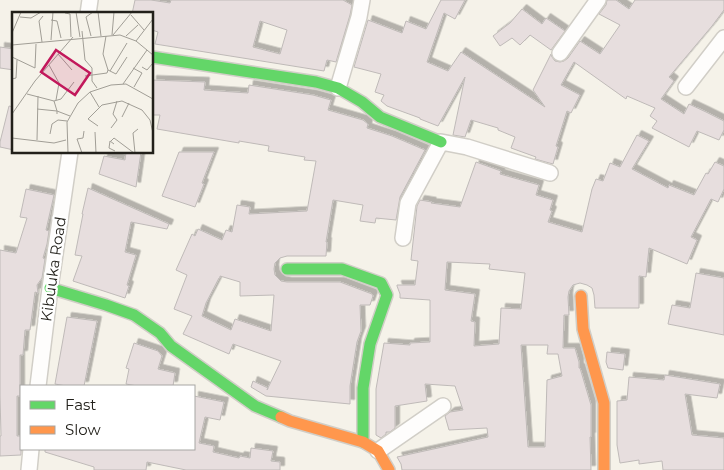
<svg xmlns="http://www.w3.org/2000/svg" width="724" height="470" viewBox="0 0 724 470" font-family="Montserrat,sans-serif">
	<defs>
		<filter id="shadow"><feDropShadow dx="4.5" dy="-4.5" stdDeviation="0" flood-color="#0004"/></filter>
	</defs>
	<rect width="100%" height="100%" fill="#f5f2e9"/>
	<!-- building -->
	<g fill="#e7dede" stroke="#bfbab8" fill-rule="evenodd" filter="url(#shadow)">
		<path d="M135 0H151L170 3 171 0H343L352 5 350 15 336 62 327 60 324 71 155 44 158 32 152 30V14H132ZM260 21 287 30 280 54 253 47Z"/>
		<polygon points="441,0 465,0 455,19 444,13 427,62 448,71 461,52 545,107 533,90 551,54 552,57 555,61 560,62 564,61 568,58 580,41 600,54 620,25 599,14 606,5 607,0 616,0 629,9 635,0 724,0 724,10 712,26 669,77 674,81 661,99 684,114 689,104 706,112 724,121 724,130 719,140 697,131 689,147 652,128 657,121 650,116 655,108 627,96 626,99 574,62 561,85 580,95 571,113 567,111 556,146 558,147 553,164 535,159 536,157 511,148 515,137 498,130 498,128 471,120 465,137 453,135 465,77 438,126 420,119 420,118 387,106 381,101 384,95 375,92 381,74 354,67 368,20 402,33 406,21 426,29"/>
		<polygon points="522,9 542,24 546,18 565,31 551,50 530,35 520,45 512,38 500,46 493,36 510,23"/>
		<polygon points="0,47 14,49 14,70 0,68"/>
		<path d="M152 80 205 82 204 90 248 93 249 85 313 95 331 100 328 110 363 120 368 124 367 128 392 136 425 150 400 197 396 220 376 218 375 223 360 221 363 205 333 200 326 242H327L326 256H287L280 258 275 263 274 269 275 275 281 281 287 282H340L372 294 373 296 370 305H360L361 331 357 342 350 386V404L266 396 251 387 253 381 268 388 267 390 281 361 233 344 229 354 183 334 192 316 174 309 187 275 176 270 192 234 195 236 198 229 222 240 226 230 232 232 237 205 250 207 249 214 307 211 316 161 304 160 305 157 268 151 269 146 239 141V143L157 129 160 115H152ZM220 276 240 282V296L274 295 271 331 235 319 231 330 202 316 206 303 219 278H220Z"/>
		<polygon points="9,106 14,107 14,150 0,147 0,142"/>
		<path d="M637 135 649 141 632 169 668 188 669 185 694 195 706 173 708 174 715 162 724 166V189L718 202 711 199 691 237 697 240 687 264 649 248 646 277 639 276V308H595L594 295 592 288 587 285 580 283 573 285 569 291 568 297 569 315H564L563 348H575L579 362V368H580L591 405V437H590L591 470H402L401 464 397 457 488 437 487 428 449 430 445 416 450 412 463 410 455 386 425 384 427 401 395 406V428L390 432H386V434L381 438 376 435V389L384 343 410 345V343L430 342V300L400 298V294L397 286V285H415L418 261 411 260 417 206 420 200 432 202 431 203 460 207 476 162 501 171 500 174 539 185 536 195 553 200 550 210 552 211 548 222 582 232 592 189 596 179 603 181 610 163 620 167ZM447 262 490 264 489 269 525 273 521 309 501 308 499 344 474 346 475 322 471 321 475 294 445 290ZM521 345H548L547 354H558L562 376 547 380 545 447H528Z"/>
		<polygon points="126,152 141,152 136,187 99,174 104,156 125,160"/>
		<polygon points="179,152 214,152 202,183 204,184 195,207 162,196"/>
		<polygon points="88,188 169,224 167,229 131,222 125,252 136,255 127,285 129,286 125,298 73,281 82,256 75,255 83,214 82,214"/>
		<polygon points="26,189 54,195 46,230 49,231 47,244 43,258 45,259 42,278 37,285 38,293 35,292 30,330 25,330 23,355 20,355 20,396 17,396 17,436 21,436 21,455 0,456 0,436 1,436 0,396 0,250 16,253 27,218 20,217"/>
		<polygon points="696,273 724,278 724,335 668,324 672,305 690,308"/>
		<polygon points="67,317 97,321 84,386 66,386 55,384"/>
		<polygon points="134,343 158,351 162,356 158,369 175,373 173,386 137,386 126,384 129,369 126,368"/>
		<polygon points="607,352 625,354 623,370 608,368 606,362"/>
		<polygon points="665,375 720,384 717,398 685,394 692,435 724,438 724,470 663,470 662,461 639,464 639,460 620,463 617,445 617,401 627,400 629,377 664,380"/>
		<polygon points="194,396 224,402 220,420 205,417 199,443 214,446 213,452 239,458 240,456 250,458 251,448 273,451 271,461 280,462 280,470 186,470 147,462 146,470 94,470 94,467 45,452 45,449 194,449"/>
	</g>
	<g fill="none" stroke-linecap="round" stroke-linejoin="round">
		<defs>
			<g id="street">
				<polyline points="88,14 90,0"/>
				<polyline points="560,53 598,0"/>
				<polyline points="686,87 724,38"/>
				<polyline points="338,88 359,17 362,0"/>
				<polyline points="403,238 408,203 441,142 467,147 550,173"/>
				<polyline points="38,386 50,288 70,152"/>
				<polyline points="378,451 443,406"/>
				<polyline points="29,470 31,449"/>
			</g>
			<g id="fast">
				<polyline points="152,57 316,82 338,88 362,102 380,117 441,142"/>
				<polyline points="287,269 342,269 381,283 387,295 370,344 363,388 363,442"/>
				<polyline points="50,288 106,305 134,315 160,333 171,346 255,406 281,417"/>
			</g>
			<g id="slow">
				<polyline points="581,296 583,329 604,403 604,470"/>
				<polyline points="281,417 290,421 363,442 378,451 389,470"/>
			</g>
		</defs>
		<!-- street casing -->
		<use href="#street" stroke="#d1cec7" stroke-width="18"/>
		<!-- fast casing -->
		<use href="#fast" stroke="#d1cec7" stroke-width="14"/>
		<!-- slow casing -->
		<use href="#slow" stroke="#d1cec7" stroke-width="14"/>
		<!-- street -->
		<use href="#street" stroke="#fefdfc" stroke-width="15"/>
		<!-- fast -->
		<use href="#fast" stroke="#63d668" stroke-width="11"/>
		<!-- slow -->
		<use href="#slow" stroke="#ff974d" stroke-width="11"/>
	</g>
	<g text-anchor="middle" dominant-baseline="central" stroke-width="4.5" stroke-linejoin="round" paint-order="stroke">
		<!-- street labels -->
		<g font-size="15" fill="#22201a" stroke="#fff">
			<text transform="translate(53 269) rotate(-82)">Kibuuka Road</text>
		</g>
	</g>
	<!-- overview -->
	<g transform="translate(12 12)">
		<rect width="141" height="141" fill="#f5f2e9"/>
		<path fill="none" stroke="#a19e96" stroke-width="1" d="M64 0 68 25M86 0 89 24M53 1 58 2 59 25M119 3 132 18M8 5 19 6 29 0M39 8 45 9 49 26M70 19 73 48 80 56V69L85 76M0 21 9 0M100 23 102 0M101 23 120 0M79 24 74 5 81 0M94 24 91 42 96 58 104 62 115 45M114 24 126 13M39 28 41 0M124 29 141 7M30 30 27 9 31 4M0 33 108 23 124 29 141 43M46 42 60 58M0 45 23 56 24 32M37 53 47 71 44 88M130 55 135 58 141 51M121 56 130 61 122 75M98 59 115 31M73 64 95 61 96 58M0 67 4 66 5 48M111 72 135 38M78 80 87 95M15 82 42 89 49 87 62 70M42 89 45 99 58 104M25 97 45 99V102M0 102 23 69 61 25M110 105 117 91M86 114 76 107 90 93 110 89 130 98 138 108 141 121M99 116 105 108 101 102 105 89M83 120 84 141M38 122 40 112 46 108 55 109M0 126 42 131 54 128M25 128 26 84M99 129 102 126 122 141M102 132 98 129 97 136 103 139M56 141 55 110 66 91 78 80 99 73 114 72 141 87M70 141 65 127 71 126 72 119M123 141 121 121 126 117"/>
		<path fill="#c2185b" fill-opacity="0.15" stroke="#c2185b" stroke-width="2.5" d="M44 38 78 61 63 83 29 60Z"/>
		<rect width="141" height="141" fill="none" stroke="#22201a" stroke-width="2.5"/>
	</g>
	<!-- legend -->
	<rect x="20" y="385" width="175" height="65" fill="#ffffff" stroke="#a7a6a3"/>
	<rect x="30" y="401" width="25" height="8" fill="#63d668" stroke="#a7a6a3"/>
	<text x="65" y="410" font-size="15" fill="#22201a">Fast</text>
	<rect x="30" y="426" width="25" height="8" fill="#ff974d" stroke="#a7a6a3"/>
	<text x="65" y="435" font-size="15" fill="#22201a">Slow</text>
</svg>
